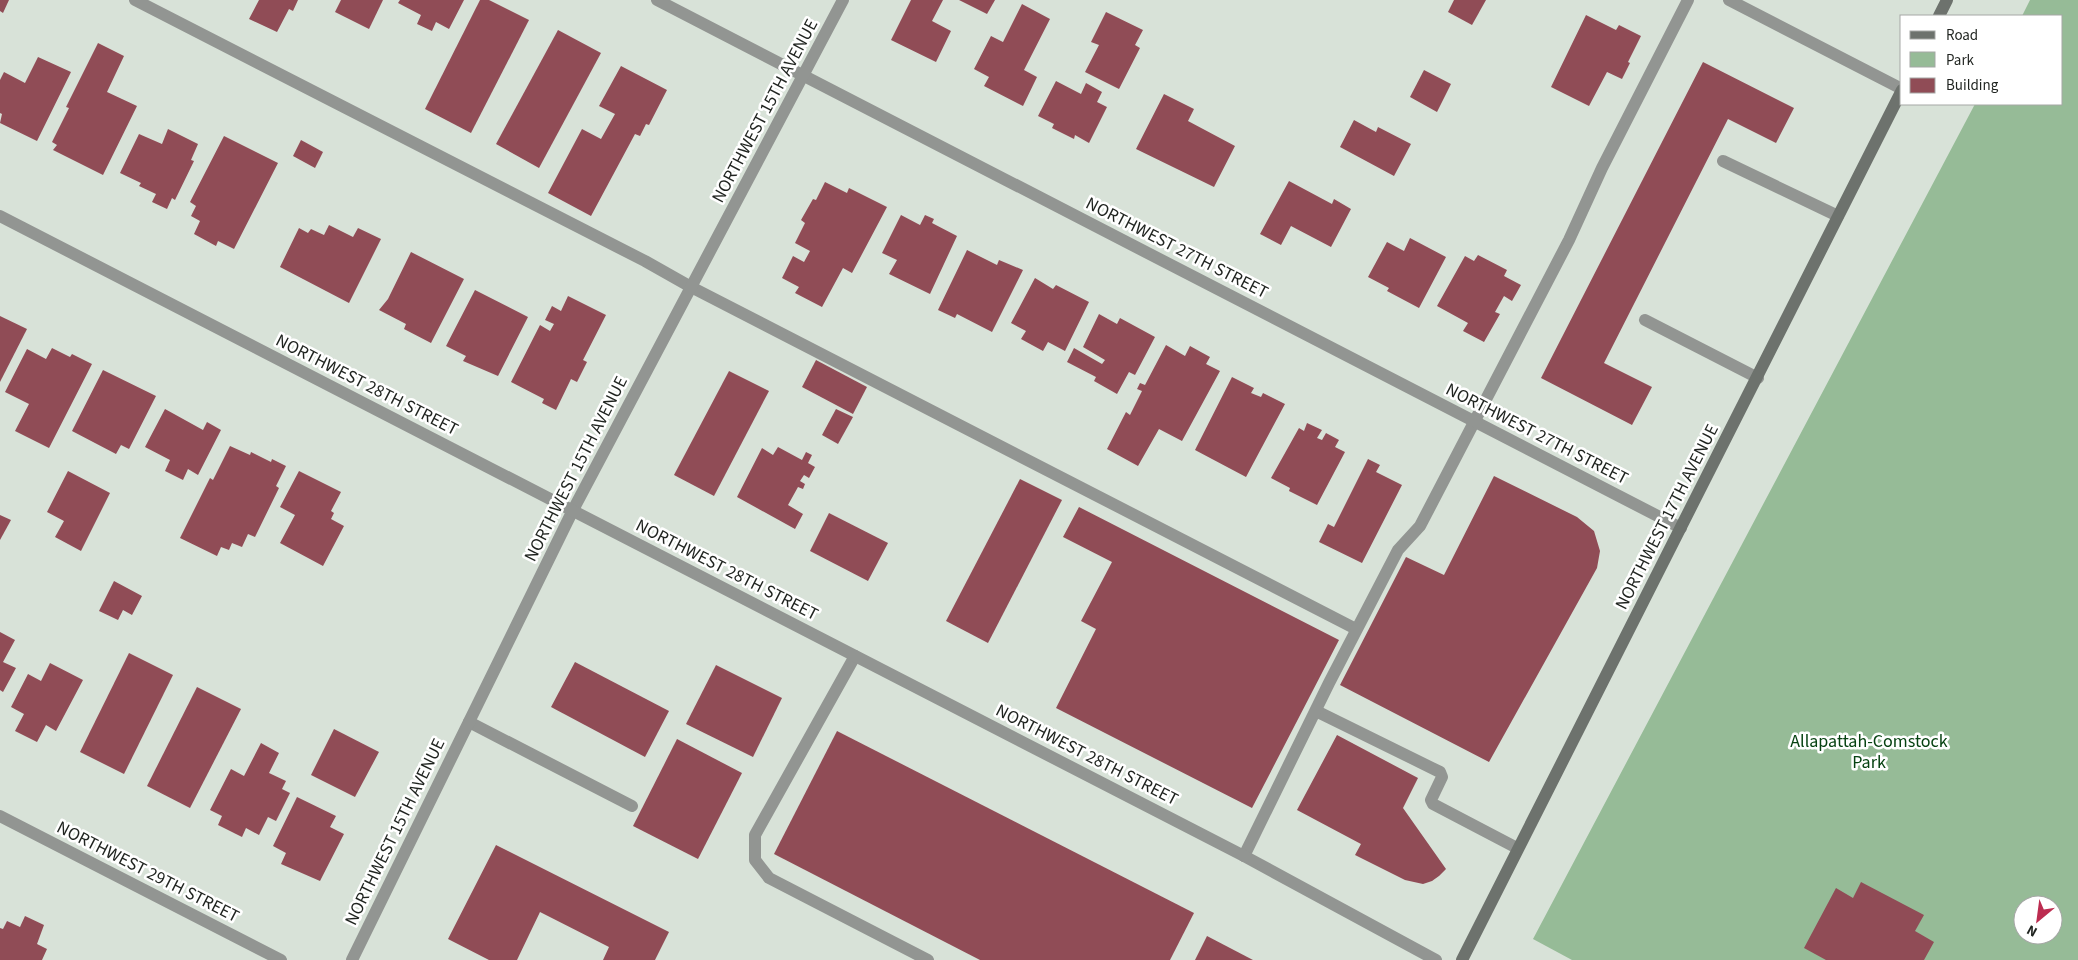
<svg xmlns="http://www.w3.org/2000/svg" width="2078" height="960" viewBox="0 0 2078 960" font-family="'Source Sans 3',sans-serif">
	<rect width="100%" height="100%" fill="#d8e2d8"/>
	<!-- green -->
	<path fill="#96bb97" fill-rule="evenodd" d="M2030 0H2078V960H1572L1533 939 1975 104H2062V16H2022ZM2023 905H2053V935H2023Z"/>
	<!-- building -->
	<g fill="#904c56">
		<polygon points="0,0 9,0 3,13 0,11"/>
		<polygon points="259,0 298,0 293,11 289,9 277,32 249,19"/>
		<polygon points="341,0 383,0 369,29 335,12"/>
		<polygon points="400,0 464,0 449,29 436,22 432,31 417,24 421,15 398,3"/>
		<polygon points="480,0 489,0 529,20 471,133 425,109"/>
		<polygon points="911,0 943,0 932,21 951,31 936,62 891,40"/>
		<polygon points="959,0 995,0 987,14"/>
		<polygon points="1454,0 1486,0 1472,25 1448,12"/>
		<polygon points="1022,4 1050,19 1024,70 1037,77 1023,106 984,86 989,77 974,69 991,36 1003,42"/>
		<polygon points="1106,12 1143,30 1135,45 1140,48 1119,89 1085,72 1099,45 1091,42"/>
		<polygon points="1586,15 1616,30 1619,25 1641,36 1628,62 1630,63 1622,79 1607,72 1589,106 1551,87"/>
		<polygon points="558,30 601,53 539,168 496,144"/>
		<polygon points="98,43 124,56 107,92 137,106 103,175 53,150 57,145 52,142 69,108 66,107"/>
		<polygon points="38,57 71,72 37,141 0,123 2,114 0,113 0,80 4,72 25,83"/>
		<polygon points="1703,62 1794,108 1776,143 1728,119 1604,363 1652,387 1632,425 1541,378"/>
		<polygon points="621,66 667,90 649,125 646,124 640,136 635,134 591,216 548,193 582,129 601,139 615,114 599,106"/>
		<polygon points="1424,70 1451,84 1437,112 1410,97"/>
		<polygon points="1056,81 1081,94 1086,83 1102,92 1097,102 1107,107 1089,143 1075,135 1074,139 1052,128 1054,124 1038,116"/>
		<polygon points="1164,94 1194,109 1188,121 1235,146 1214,187 1136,149"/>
		<polygon points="1354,120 1376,132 1378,127 1411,144 1394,176 1340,147"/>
		<polygon points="168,129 198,144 191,160 194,161 175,200 172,198 167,209 152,202 156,194 139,186 141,183 120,173 139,134 162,144"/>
		<polygon points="224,136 278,163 234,249 218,241 216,246 194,234 200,221 191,216 196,206 190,202"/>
		<polygon points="301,140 323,152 315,168 293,156"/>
		<polygon points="1289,181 1332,204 1334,199 1351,209 1331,247 1291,226 1281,245 1260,234"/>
		<polygon points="825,182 847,193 849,188 887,207 852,273 843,268 822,307 795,293 799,287 782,278 793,256 804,262 810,251 795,243 805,223 801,220 813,199 816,200"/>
		<polygon points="901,215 920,225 925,215 934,219 932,223 957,236 930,294 889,274 897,260 882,253"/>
		<polygon points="329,225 353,237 358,228 381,239 349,303 280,267 299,228 308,233 311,229 324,235"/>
		<polygon points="1410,238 1446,257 1419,308 1387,291 1389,288 1368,277 1387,242 1404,251"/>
		<polygon points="967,250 997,265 999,260 1023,270 992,332 957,314 955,318 938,310"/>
		<polygon points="411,252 464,279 431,343 404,329 406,324 379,310 388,299"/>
		<polygon points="1478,255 1507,270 1504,276 1521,285 1512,301 1504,296 1495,312 1500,314 1484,342 1463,331 1468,323 1437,306 1465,256 1474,261"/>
		<polygon points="1035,278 1053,289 1056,285 1089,302 1065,351 1048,342 1043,351 1021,339 1026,331 1011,323"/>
		<polygon points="475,290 528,317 498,376 463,361 466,356 446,346"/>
		<polygon points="568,296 606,315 583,360 587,362 577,382 571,379 556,410 542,403 544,399 511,382 540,325 550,331 554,324 545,320 552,306 561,311"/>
		<polygon points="1099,314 1117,324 1120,318 1155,337 1135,375 1129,372 1117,394 1094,381 1096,377 1067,362 1074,348 1102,364 1105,360 1083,347"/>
		<polygon points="0,316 27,329 0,382"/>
		<polygon points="1166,345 1185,356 1190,346 1210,357 1206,364 1220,371 1182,441 1159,429 1138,466 1107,449 1126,412 1130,415 1142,391 1137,389 1140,383 1145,385"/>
		<polygon points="52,348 70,357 72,354 92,364 49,448 15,431 29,404 5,392 27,349 46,359"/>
		<polygon points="816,360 867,387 853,414 802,387"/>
		<polygon points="103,370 156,396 129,449 121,445 116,454 72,431"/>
		<polygon points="729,371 769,391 714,496 674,475"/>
		<polygon points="1232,377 1254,388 1251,393 1261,397 1263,393 1285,404 1246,477 1195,450"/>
		<polygon points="165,409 203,430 207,422 221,430 198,475 188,469 183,480 165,471 170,460 145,447"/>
		<polygon points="836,409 853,417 838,444 822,435"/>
		<polygon points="1307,423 1322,430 1317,438 1322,440 1326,433 1339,440 1335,447 1345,452 1317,505 1289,491 1290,488 1271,478 1299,428 1304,431"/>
		<polygon points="230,446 250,455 251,452 271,462 272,459 286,466 276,486 279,488 255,537 248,534 242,547 232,543 229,550 221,547 217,556 180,538 210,478 213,480"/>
		<polygon points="778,447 802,460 806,452 812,455 808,463 815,467 809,478 804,475 800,481 805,484 803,489 798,487 788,505 803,514 795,529 737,497 762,448 773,455"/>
		<polygon points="1368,459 1380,465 1376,472 1402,485 1362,563 1319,542 1328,524 1334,527"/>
		<polygon points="68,471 110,493 81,551 55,537 64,521 47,512"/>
		<polygon points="299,471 341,492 331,511 334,513 331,519 344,526 323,566 280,543 295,515 280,507"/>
		<polygon points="1494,476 1577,517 1594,531 1600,551 1597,568 1489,762 1340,685 1406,557 1444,575"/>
		<polygon points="1020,479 1062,500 988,643 946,621"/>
		<polygon points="1079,507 1339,640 1252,808 1056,708 1096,629 1081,621 1112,562 1063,537"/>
		<polygon points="829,513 888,543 868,581 810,551"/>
		<polygon points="0,515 11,520 0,540"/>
		<polygon points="114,581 142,596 132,615 123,610 118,620 99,611"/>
		<polygon points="0,632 15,640 3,662 16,668 3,692 0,690"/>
		<polygon points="129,653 173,675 124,774 80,752"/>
		<polygon points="575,662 669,711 645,757 551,707"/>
		<polygon points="50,663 83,680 56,731 46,725 37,742 15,731 24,714 11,707 28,674 41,681"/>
		<polygon points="716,665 782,698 753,757 686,724"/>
		<polygon points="197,687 241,709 190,808 147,786"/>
		<polygon points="334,729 379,752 355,797 311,775"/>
		<polygon points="837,731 1194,913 1170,960 980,960 774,854"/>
		<polygon points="1337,735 1418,778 1403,808 1446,869 1439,876 1432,881 1423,884 1405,880 1355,855 1361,844 1297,810"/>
		<polygon points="677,739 742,773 698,859 633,826"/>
		<polygon points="261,743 279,753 269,773 286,781 282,789 290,793 276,821 268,817 259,835 246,828 242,837 218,825 222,816 210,810 231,769 244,776"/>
		<polygon points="297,797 336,816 330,827 344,834 320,881 281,864 286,853 273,846"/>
		<polygon points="496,845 669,932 655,960 603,960 609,947 540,912 517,960 489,960 448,939"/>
		<polygon points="1861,882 1924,915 1915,931 1934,942 1924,960 1826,960 1804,948 1836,888 1853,898"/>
		<polygon points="25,916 44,925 37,944 47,949 42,960 0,960 0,928 3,929 7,921 20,927"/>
		<polygon points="1207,936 1253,960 1195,960"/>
	</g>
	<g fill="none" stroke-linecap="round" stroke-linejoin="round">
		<!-- service -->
		<g stroke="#929592" stroke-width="12">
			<polyline points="135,0 645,261 691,287 1356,629"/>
			<polyline points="1723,161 1838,216"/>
			<polyline points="1645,320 1758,378"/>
			<polyline points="855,656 755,835 755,860 769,878 928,960"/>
			<polyline points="1316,711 1440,772 1442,777 1431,800 1433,804 1517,848"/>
			<polyline points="469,722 632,806"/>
			<polyline points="1244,856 1329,683 1398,550 1420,526 1569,240 1602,168 1688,0"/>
		</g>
		<!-- minor -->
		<g stroke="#929592" stroke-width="12">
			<polyline points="657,0 1681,528"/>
			<polyline points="1729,0 1902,89"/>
			<polyline points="352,960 573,510 843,0"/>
		</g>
		<!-- tertiary -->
		<g stroke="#929592" stroke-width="12">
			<polyline points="0,216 1244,856 1436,960"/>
			<polyline points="0,816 281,960"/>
		</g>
		<!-- secondary -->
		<g stroke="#6d726d" stroke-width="12">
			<polyline points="1939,16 1947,0"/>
			<polyline points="1462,960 1902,90"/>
		</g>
	</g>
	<g text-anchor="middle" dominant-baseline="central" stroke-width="5" stroke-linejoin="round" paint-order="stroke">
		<!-- street labels -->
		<g font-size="18" fill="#1f231f" stroke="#fff">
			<text transform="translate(765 111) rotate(-62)">NORTHWEST 15TH AVENUE</text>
			<text transform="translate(1177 248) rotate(27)">NORTHWEST 27TH STREET</text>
			<text transform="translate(367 385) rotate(27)">NORTHWEST 28TH STREET</text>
			<text transform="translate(1537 434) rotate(27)">NORTHWEST 27TH STREET</text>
			<text transform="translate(576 469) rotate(-63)">NORTHWEST 15TH AVENUE</text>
			<text transform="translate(1667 517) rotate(-63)">NORTHWEST 17TH AVENUE</text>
			<text transform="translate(727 570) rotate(27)">NORTHWEST 28TH STREET</text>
			<text transform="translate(1087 755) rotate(27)">NORTHWEST 28TH STREET</text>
			<text transform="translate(395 832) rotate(-64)">NORTHWEST 15TH AVENUE</text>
			<text transform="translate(148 872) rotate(27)">NORTHWEST 29TH STREET</text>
		</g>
		<!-- park labels -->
		<g font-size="18" fill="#064211" stroke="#fff">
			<text x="1869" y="741">Allapattah-Comstock<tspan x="1869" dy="21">Park</tspan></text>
		</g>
	</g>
	<!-- legend -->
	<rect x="1900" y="15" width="162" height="90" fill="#ffffff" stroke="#a5a7a5"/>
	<rect x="1910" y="31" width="25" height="8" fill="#6d726d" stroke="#a5a7a5"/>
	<text x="1946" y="40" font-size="15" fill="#1f231f">Road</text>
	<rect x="1910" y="52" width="25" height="15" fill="#96bb97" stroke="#a5a7a5"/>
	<text x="1946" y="65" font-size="15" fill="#1f231f">Park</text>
	<rect x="1910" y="78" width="25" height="15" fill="#904c56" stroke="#a5a7a5"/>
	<text x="1946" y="90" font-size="15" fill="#1f231f">Building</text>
	<!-- north arrow -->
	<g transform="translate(2038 920) rotate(209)"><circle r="24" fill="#ffffff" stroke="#a5a7a5"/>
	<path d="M0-4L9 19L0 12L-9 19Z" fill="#bc2c50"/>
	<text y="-8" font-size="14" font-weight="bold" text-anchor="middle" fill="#1f231f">N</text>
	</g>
</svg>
